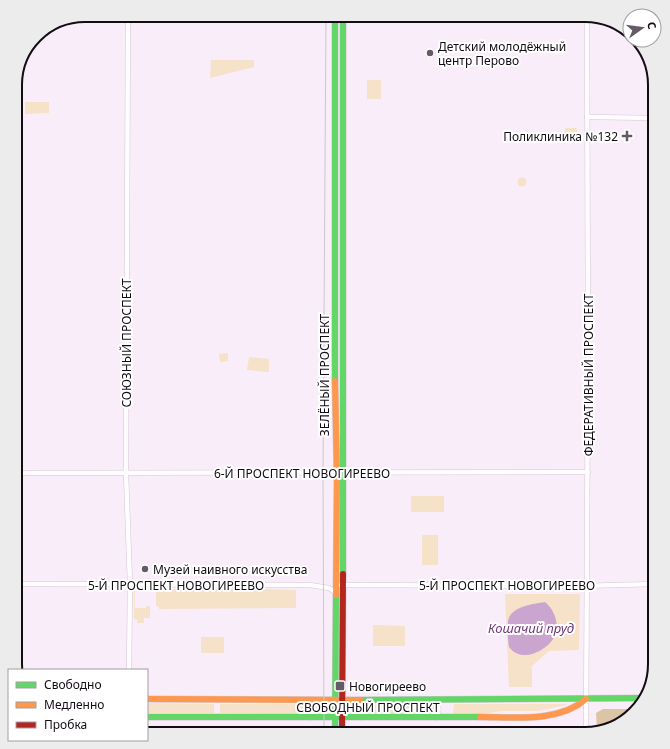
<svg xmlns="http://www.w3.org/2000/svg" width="670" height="749" viewBox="0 0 670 749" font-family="'Noto Sans',sans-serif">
	<rect width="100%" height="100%" fill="#f8edf9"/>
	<!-- green -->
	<g fill="#f6e1c9">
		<rect x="173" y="15" width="12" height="7"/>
		<polygon points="385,15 402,15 402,22 386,22"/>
		<polygon points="211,60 254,60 254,67 210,78"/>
		<rect x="367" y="80" width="14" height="19"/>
		<polygon points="25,102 49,102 49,113 25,114"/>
		<rect x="565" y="128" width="12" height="14"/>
		<circle cx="522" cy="182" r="4.5"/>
		<polygon points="228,353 228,361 220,362 219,354"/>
		<polygon points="249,357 269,359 269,372 247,370"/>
		<rect x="411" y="496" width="33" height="16"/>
		<rect x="422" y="535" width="16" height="30"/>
		<polygon points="134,589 135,589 135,608 146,608 146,606 150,606 150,618 144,618 144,623 137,623 137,620 134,619"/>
		<polygon points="156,589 262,589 296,590 296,608 159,609 159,607 156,606"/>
		<polygon points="505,594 580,594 579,650 549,651 532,666 532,687 509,687"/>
		<polygon points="373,625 405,626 405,646 373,646"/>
		<rect x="201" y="637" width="23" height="16"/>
		<polygon points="147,703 214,704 214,713 147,713"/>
		<polygon points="220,704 309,704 309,714 220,713"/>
		<polygon points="361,704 435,704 436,714 361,713"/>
		<polygon points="454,704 567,704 567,705 537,711 500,711 485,714 453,714"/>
		<polygon points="189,729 201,730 201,734 184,734"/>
		<polygon points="147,730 184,730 179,734 147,734"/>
	</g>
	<!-- forest -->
	<polygon fill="#dcc5a5" points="603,709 636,709 628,719 597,730 596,713"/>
	<!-- water -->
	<path fill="#caa5cf" d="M545 602C554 609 560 624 555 636 549 648 529 660 516 653 513 652 511 649 509 647 508 639 507 629 508 621 511 606 533 604 545 602Z"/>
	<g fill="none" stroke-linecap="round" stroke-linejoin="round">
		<defs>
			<g id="street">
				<polyline points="128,15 126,473 130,584 129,670"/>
				<polyline points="587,117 655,118"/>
				<polyline points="15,473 588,472"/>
				<polyline points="15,584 310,585 329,588 336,593"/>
				<polyline points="341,585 580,586 655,584"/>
				<polyline points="309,699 313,709 310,718"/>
				<polyline points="360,700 358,708 360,718"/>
				<path d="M435 700C440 706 440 711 436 718"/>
				<polyline points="586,734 588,355 587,15"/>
			</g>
			<g id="fast">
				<polyline points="335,15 335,381"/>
				<polyline points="343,15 343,574"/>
				<polyline points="360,700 645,698"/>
				<polyline points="147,717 480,717"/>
				<polyline points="335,734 336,595"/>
			</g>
			<g id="slow">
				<polyline points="335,381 337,479 336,595"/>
				<polyline points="147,699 360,700"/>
				<path d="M480 717C515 717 558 723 586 699"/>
			</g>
			<polyline id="jam" points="342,734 343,574"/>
		</defs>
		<!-- street casing -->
		<use href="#street" stroke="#d2c8d3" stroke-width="5.5"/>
		<!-- fast casing -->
		<use href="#fast" stroke="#d2c8d3" stroke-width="7"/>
		<!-- slow casing -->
		<use href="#slow" stroke="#d2c8d3" stroke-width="7"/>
		<!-- jam casing -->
		<use href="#jam" stroke="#d2c8d3" stroke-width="7"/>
		<!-- street -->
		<use href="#street" stroke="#fefcfe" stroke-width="4.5"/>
		<!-- fast -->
		<use href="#fast" stroke="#63d668" stroke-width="6"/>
		<!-- slow -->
		<use href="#slow" stroke="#ff974d" stroke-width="6"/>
		<!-- jam -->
		<use href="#jam" stroke="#b3261e" stroke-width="6"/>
		<!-- tram -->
		<polyline stroke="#ccc8cc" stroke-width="1" points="324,734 323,473 326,15"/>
	</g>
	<!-- markers -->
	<g fill="#645b65" stroke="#fff" stroke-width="1.5">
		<circle cx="430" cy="53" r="4"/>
		<path d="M625 130h4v4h4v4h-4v4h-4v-4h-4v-4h4z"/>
		<circle cx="145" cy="569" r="4"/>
		<rect x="335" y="681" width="10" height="10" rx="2"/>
	</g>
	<g text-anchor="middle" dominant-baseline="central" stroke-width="4" stroke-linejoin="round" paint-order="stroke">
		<!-- poi labels -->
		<g font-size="12" fill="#140c15" stroke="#fff" text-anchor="start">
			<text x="438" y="46">Детский молодёжный<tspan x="438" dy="14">центр Перово</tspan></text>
			<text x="618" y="136" text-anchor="end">Поликлиника №132</text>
			<text x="153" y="569">Музей наивного искусства</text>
			<text x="349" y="686">Новогиреево</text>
		</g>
		<!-- street labels -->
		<g font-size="12" fill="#140c15" stroke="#fff">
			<text transform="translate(126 343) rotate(-90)">СОЮЗНЫЙ ПРОСПЕКТ</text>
			<text transform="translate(324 375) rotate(-90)">ЗЕЛЁНЫЙ ПРОСПЕКТ</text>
			<text transform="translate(588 375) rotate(-90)">ФЕДЕРАТИВНЫЙ ПРОСПЕКТ</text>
			<text x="302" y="473">6-Й ПРОСПЕКТ НОВОГИРЕЕВО</text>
			<text x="176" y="585">5-Й ПРОСПЕКТ НОВОГИРЕЕВО</text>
			<text x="507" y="585">5-Й ПРОСПЕКТ НОВОГИРЕЕВО</text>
			<text x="368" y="707">СВОБОДНЫЙ ПРОСПЕКТ</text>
		</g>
		<!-- water labels -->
		<g font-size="13" font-style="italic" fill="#72377c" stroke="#fff">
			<text x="531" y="628">Кошачий пруд</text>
		</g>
	</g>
	<!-- crop -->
	<path d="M0 0H670V749H0ZM85 22H585A63 63 0 0 1 648 85V664A63 63 0 0 1 585 727H85A63 63 0 0 1 22 664V85A63 63 0 0 1 85 22Z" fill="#ececec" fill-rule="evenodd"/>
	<path fill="none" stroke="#140c15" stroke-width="2" d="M85 22H585A63 63 0 0 1 648 85V664A63 63 0 0 1 585 727H85A63 63 0 0 1 22 664V85A63 63 0 0 1 85 22Z"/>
	<!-- legend -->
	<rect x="8" y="669" width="140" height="72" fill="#ffffff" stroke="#a19ea1"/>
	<rect x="16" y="682" width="20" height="6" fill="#63d668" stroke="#a19ea1"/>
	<text x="44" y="689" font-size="12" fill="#140c15">Свободно</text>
	<rect x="16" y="702" width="20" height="6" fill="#ff974d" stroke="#a19ea1"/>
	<text x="44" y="709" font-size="12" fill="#140c15">Медленно</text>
	<rect x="16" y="722" width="20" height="6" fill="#b3261e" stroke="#a19ea1"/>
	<text x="44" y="729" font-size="12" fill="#140c15">Пробка</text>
	<!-- north arrow -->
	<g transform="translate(642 28) rotate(76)"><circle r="19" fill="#ffffff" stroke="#a19ea1"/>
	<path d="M0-3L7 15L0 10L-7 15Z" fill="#645b65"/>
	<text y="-6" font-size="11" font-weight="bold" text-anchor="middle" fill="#140c15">С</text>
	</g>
</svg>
